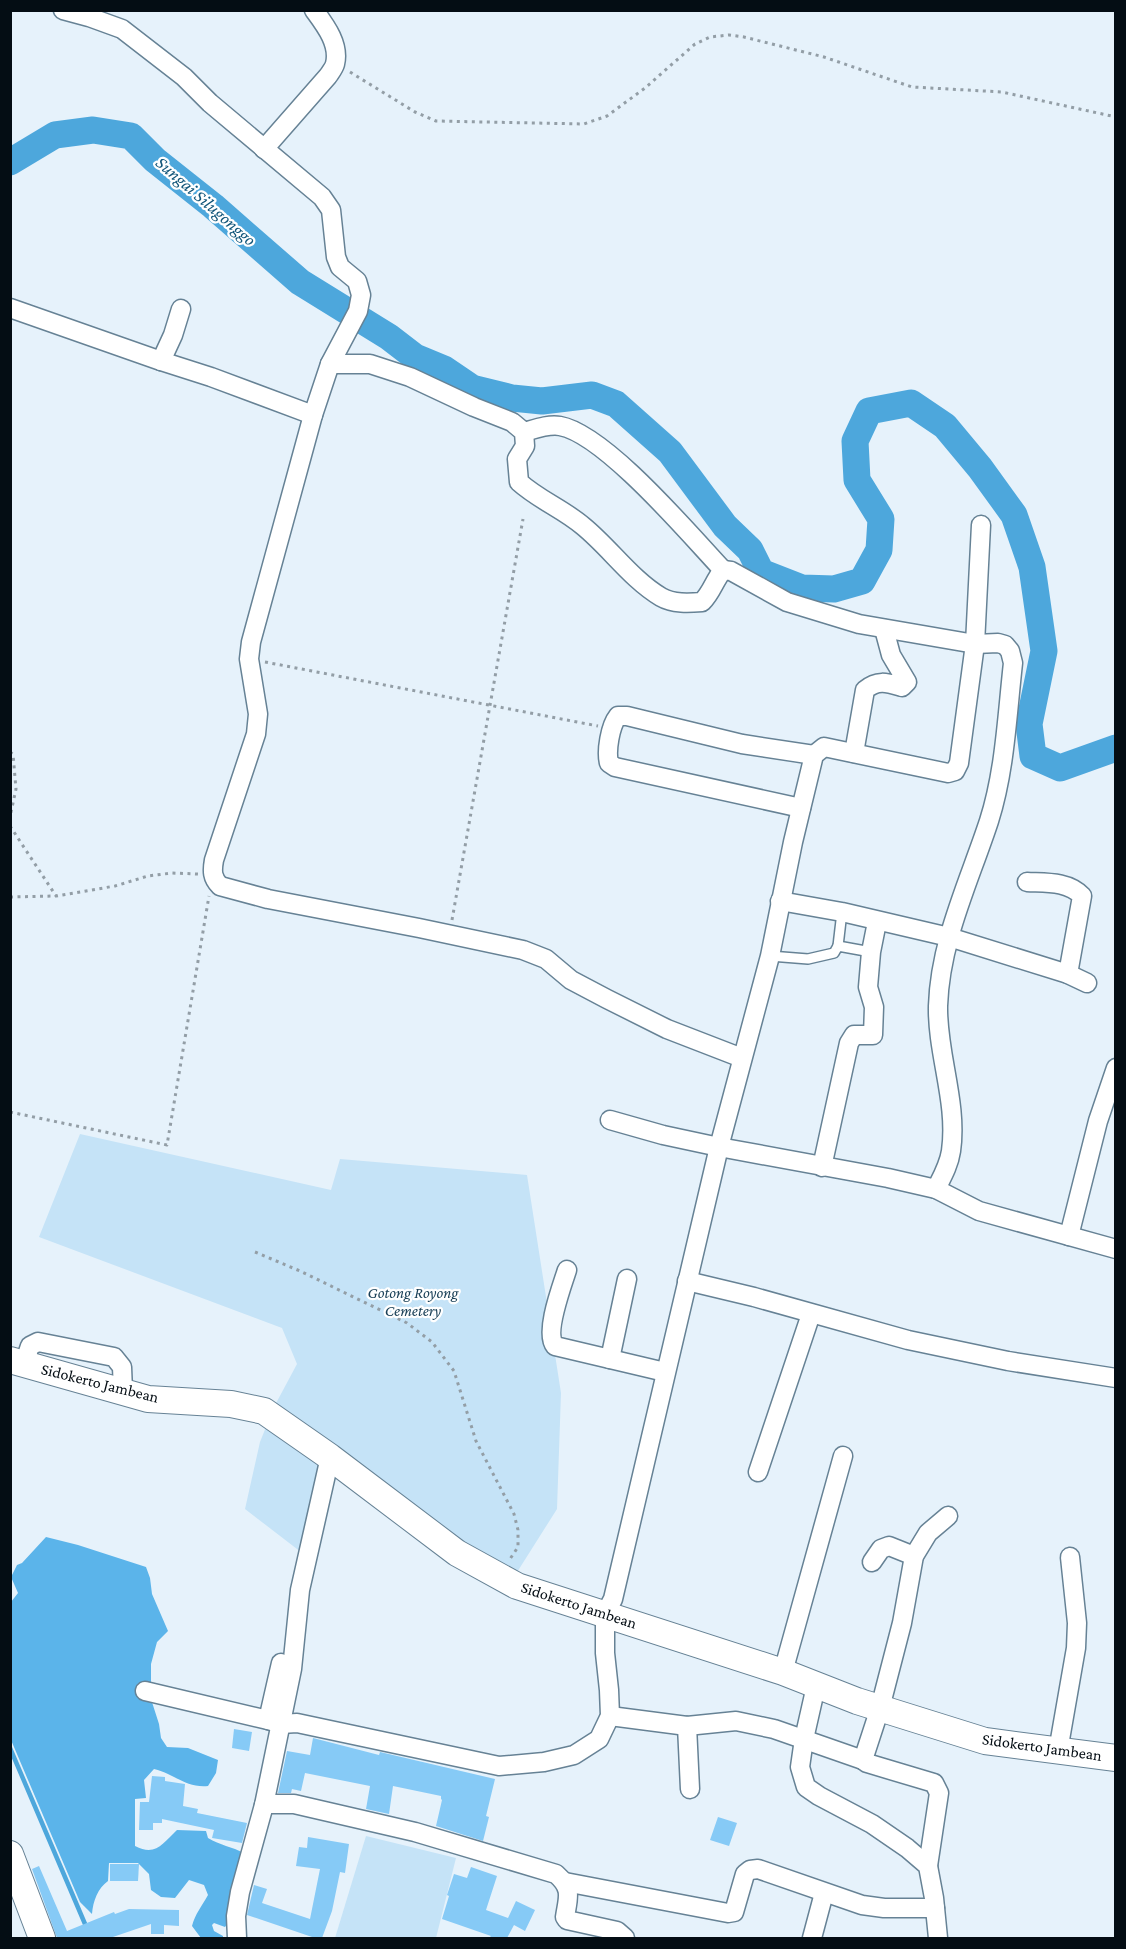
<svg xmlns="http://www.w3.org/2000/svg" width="1126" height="1949" viewBox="0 0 1126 1949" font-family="'Crimson Pro',serif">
	<rect width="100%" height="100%" fill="#e6f2fb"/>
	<!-- green -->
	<g fill="#c5e3f7">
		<polygon points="80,1134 331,1190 340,1159 527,1175 561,1393 557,1509 514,1577 465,1549 341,1454 310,1559 245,1509 260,1442 274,1407 297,1364 282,1328 39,1237"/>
		<polygon points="366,1836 456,1858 436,1938 335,1938"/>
	</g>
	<!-- forest -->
	<path fill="#5bb4ea" d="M46 1537 78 1545 146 1567 150 1578 152 1594 168 1631 157 1642 151 1664V1699L159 1724 161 1738 167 1747 188 1748 218 1760 216 1773 208 1786C185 1788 175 1774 154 1769L144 1780 146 1798 135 1799V1846C156 1857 163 1843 177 1830L206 1831 208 1838C220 1845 232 1847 244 1853L230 1920 225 1927 214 1923 212 1925 214 1931 223 1936V1938H201L192 1926C195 1914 202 1906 208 1895L204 1885 189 1880 175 1898 161 1897 151 1890 149 1874 138 1863H109L108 1881C98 1888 93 1901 92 1914L80 1902 11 1740V1602L18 1593 11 1577 17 1565 22 1563Z"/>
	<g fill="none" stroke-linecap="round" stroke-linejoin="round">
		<!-- stream -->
		<polyline stroke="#4da7dc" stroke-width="4.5" points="10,1748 91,1938"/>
		<!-- river -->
		<polyline stroke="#4da7dc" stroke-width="27" points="10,162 55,135 93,130 131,136 155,160 213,206 300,282 389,337 415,357 444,369 472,388 512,398 542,401 592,395 616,404 670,452 725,526 750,550 761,572 802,588 834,589 862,581 879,550 881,519 857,480 855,441 869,411 911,403 945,426 980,468 1014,515 1032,567 1044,651 1029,724 1033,756 1060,768 1116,748"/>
	</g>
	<!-- building -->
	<g fill="#86caf6">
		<polygon points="234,1729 252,1732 249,1751 232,1748"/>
		<polygon points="313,1738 379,1755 380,1752 495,1779 486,1816 489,1817 483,1841 436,1826 442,1800 441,1799 441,1796 393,1786 389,1814 366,1809 370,1786 305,1773 301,1791 292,1789 291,1793 278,1793 287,1751 310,1755"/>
		<polygon points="152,1776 165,1777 165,1781 185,1784 183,1806 198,1809 197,1813 247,1823 242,1843 212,1838 214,1830 162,1819 162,1823 153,1823 153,1830 139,1830 140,1802 149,1802"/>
		<polygon points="718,1817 737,1823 729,1846 710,1840"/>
		<polygon points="308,1837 349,1844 345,1873 340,1872 332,1911 322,1938 315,1938 247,1915 254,1885 267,1889 262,1903 310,1919 320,1869 296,1866 299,1847 307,1848"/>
		<polygon points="110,1864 139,1864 138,1881 110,1881"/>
		<polygon points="39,1866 67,1931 114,1912 115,1914 129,1909 179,1910 179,1926 164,1925 164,1934 151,1934 151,1924 110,1938 57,1938 32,1869"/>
		<polygon points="471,1867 497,1876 486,1910 508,1918 516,1901 535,1910 525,1931 514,1925 507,1938 489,1938 491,1936 442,1919 449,1896 447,1895 454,1874 467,1878"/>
	</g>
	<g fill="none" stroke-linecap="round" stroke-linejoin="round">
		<defs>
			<g id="lane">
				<polyline points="838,946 842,912"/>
				<polyline points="770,956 808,959 834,953 838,946 871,952"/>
			</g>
			<g id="street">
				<path d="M63 10 89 17 122 29 184 77 210 103 322 197 331 210 336 257 340 267 357 281 361 295 358 311 330 364 313 415 251 642 249 659 258 714 256 734 214 860C212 871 212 878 220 886L268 899 419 928 523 950 546 959 571 980 607 999 667 1029 742 1058"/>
				<path d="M264 149 328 76C330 73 334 68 335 64 340 44 325 25 314 10"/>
				<polyline points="10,308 161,361"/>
				<polyline points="181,309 173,335 161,361 211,377 313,415"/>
				<path d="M330 364H370L410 377 474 407 512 422 524 432 525 446 517 459 519 482C539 500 563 509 583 526 610 548 631 579 661 597 673 604 689 603 702 602 712 592 714 581 723 570L731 571 787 602 859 624 975 644 998 643 1005 645 1010 651 1013 663C1007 716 1005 771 989 821 969 882 940 941 938 1006 937 1054 958 1103 951 1151 949 1165 942 1177 936 1189"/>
				<path d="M524 432C535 429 548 424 560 426 605 434 690 535 723 570"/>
				<path d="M854 753 865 690C878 679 888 683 902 687L907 682 891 655 884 629"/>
				<path d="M801 808 615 767 609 763C606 751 610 726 618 716H627L742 744 814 755"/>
				<path d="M1027 882C1045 883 1068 881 1082 896L1068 974"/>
				<polyline points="780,901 842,912 949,937 1068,974 1087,983"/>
				<polyline points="610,1120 663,1135 719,1147 888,1178 936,1189 979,1211 1116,1249"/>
				<polyline points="822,1167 849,1043 854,1035 873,1035 874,1007 868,987 871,952 877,922"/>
				<polyline points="1069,1236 1098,1121 1116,1068"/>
				<path d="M567 1270C562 1286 544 1333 555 1346L665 1372"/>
				<polyline points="687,1281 754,1297 908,1340 1008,1361 1116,1378"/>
				<polyline points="610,1359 627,1279"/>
				<polyline points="24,1364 30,1346 38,1342 114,1357 122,1367 123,1391"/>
				<polyline points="758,1472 811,1314"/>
				<polyline points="872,1562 881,1549 889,1546 914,1556"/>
				<polyline points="281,1663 268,1720 281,1724 297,1723 499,1766 544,1762 574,1755 599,1739 610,1716 609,1690 605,1653 605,1614 613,1599 719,1147 770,956 793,842 814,755 824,747 948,773 955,771 959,763 975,644 981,525"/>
				<polyline points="783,1672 843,1456"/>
				<polyline points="816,1686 804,1739 800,1767 806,1787 819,1796 872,1824 907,1848 928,1866 934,1898 938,1938"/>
				<polyline points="145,1691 268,1720"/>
				<polyline points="610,1716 687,1726 736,1721 774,1729 863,1760"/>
				<polyline points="687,1726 690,1789"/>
				<polyline points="1058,1751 1076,1648 1077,1623 1070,1557"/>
				<polyline points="264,1805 292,1669 300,1590 330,1457"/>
				<polyline points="928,1866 939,1793 934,1783 867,1763 863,1760 880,1708 902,1623 914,1556 928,1533 948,1516"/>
				<polyline points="565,1882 728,1913 734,1912 745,1874 750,1870 758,1869 862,1905 884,1908 935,1908"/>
				<path d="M237 1938 236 1916 240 1892 264 1805 267 1804H294L415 1832 556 1874C573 1889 568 1897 565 1917L567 1920 617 1931 625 1938"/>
				<polyline points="812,1938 824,1893"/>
			</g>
			<g id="secondary">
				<polyline points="10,1360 148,1399 231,1404 264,1411 330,1457 457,1553 517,1586 783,1672 857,1701 985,1741 1116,1758"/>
				<polyline points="10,1854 42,1938"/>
			</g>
		</defs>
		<!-- lane casing -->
		<use href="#lane" stroke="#668295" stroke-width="12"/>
		<!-- street casing -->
		<use href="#street" stroke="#668295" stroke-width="21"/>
		<!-- secondary casing -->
		<use href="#secondary" stroke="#668295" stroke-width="28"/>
		<!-- path -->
		<g stroke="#939ea6" stroke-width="3" stroke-dasharray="3 4.5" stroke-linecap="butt">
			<polyline points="350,72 415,112 436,121 584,124 607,116 645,88 695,44 710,37 729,35 744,37 824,57 912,87 1002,92 1116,117"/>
			<polyline points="265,662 598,726"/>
			<polyline points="10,752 13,754 16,789 10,817"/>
			<polyline points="10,826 56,896"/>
			<polyline points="10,897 56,896 115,886 148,876 172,873 198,874"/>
			<polyline points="452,920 523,519"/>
			<polyline points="10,1112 167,1145 209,896"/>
			<polyline points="255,1252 300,1271 407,1323 432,1342 454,1371 476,1441 514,1514 518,1530 518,1547 510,1559"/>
		</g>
		<!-- lane -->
		<use href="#lane" stroke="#fff" stroke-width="9"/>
		<!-- street -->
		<use href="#street" stroke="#fff" stroke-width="18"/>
		<!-- secondary -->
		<use href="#secondary" stroke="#fff" stroke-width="26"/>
	</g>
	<g text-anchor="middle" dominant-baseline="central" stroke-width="4.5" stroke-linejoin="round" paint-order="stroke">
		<!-- park labels -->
		<g font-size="16" font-style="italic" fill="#1b4158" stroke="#fff">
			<text x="413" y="1292">Gotong Royong<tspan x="413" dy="18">Cemetery</tspan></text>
		</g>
		<!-- street labels -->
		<g font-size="16" fill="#040d14" stroke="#fff">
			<text transform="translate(100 1383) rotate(14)">Sidokerto Jambean</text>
			<text transform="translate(579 1605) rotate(18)">Sidokerto Jambean</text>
			<text transform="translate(1042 1747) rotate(8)">Sidokerto Jambean</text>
		</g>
		<!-- water labels -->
		<g font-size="18" font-style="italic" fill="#12567a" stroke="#fff">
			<text transform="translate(206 201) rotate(41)">Sungai Silugonggo</text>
		</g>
	</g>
	<!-- border -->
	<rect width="1126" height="1949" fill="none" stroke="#040d14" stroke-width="24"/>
</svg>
